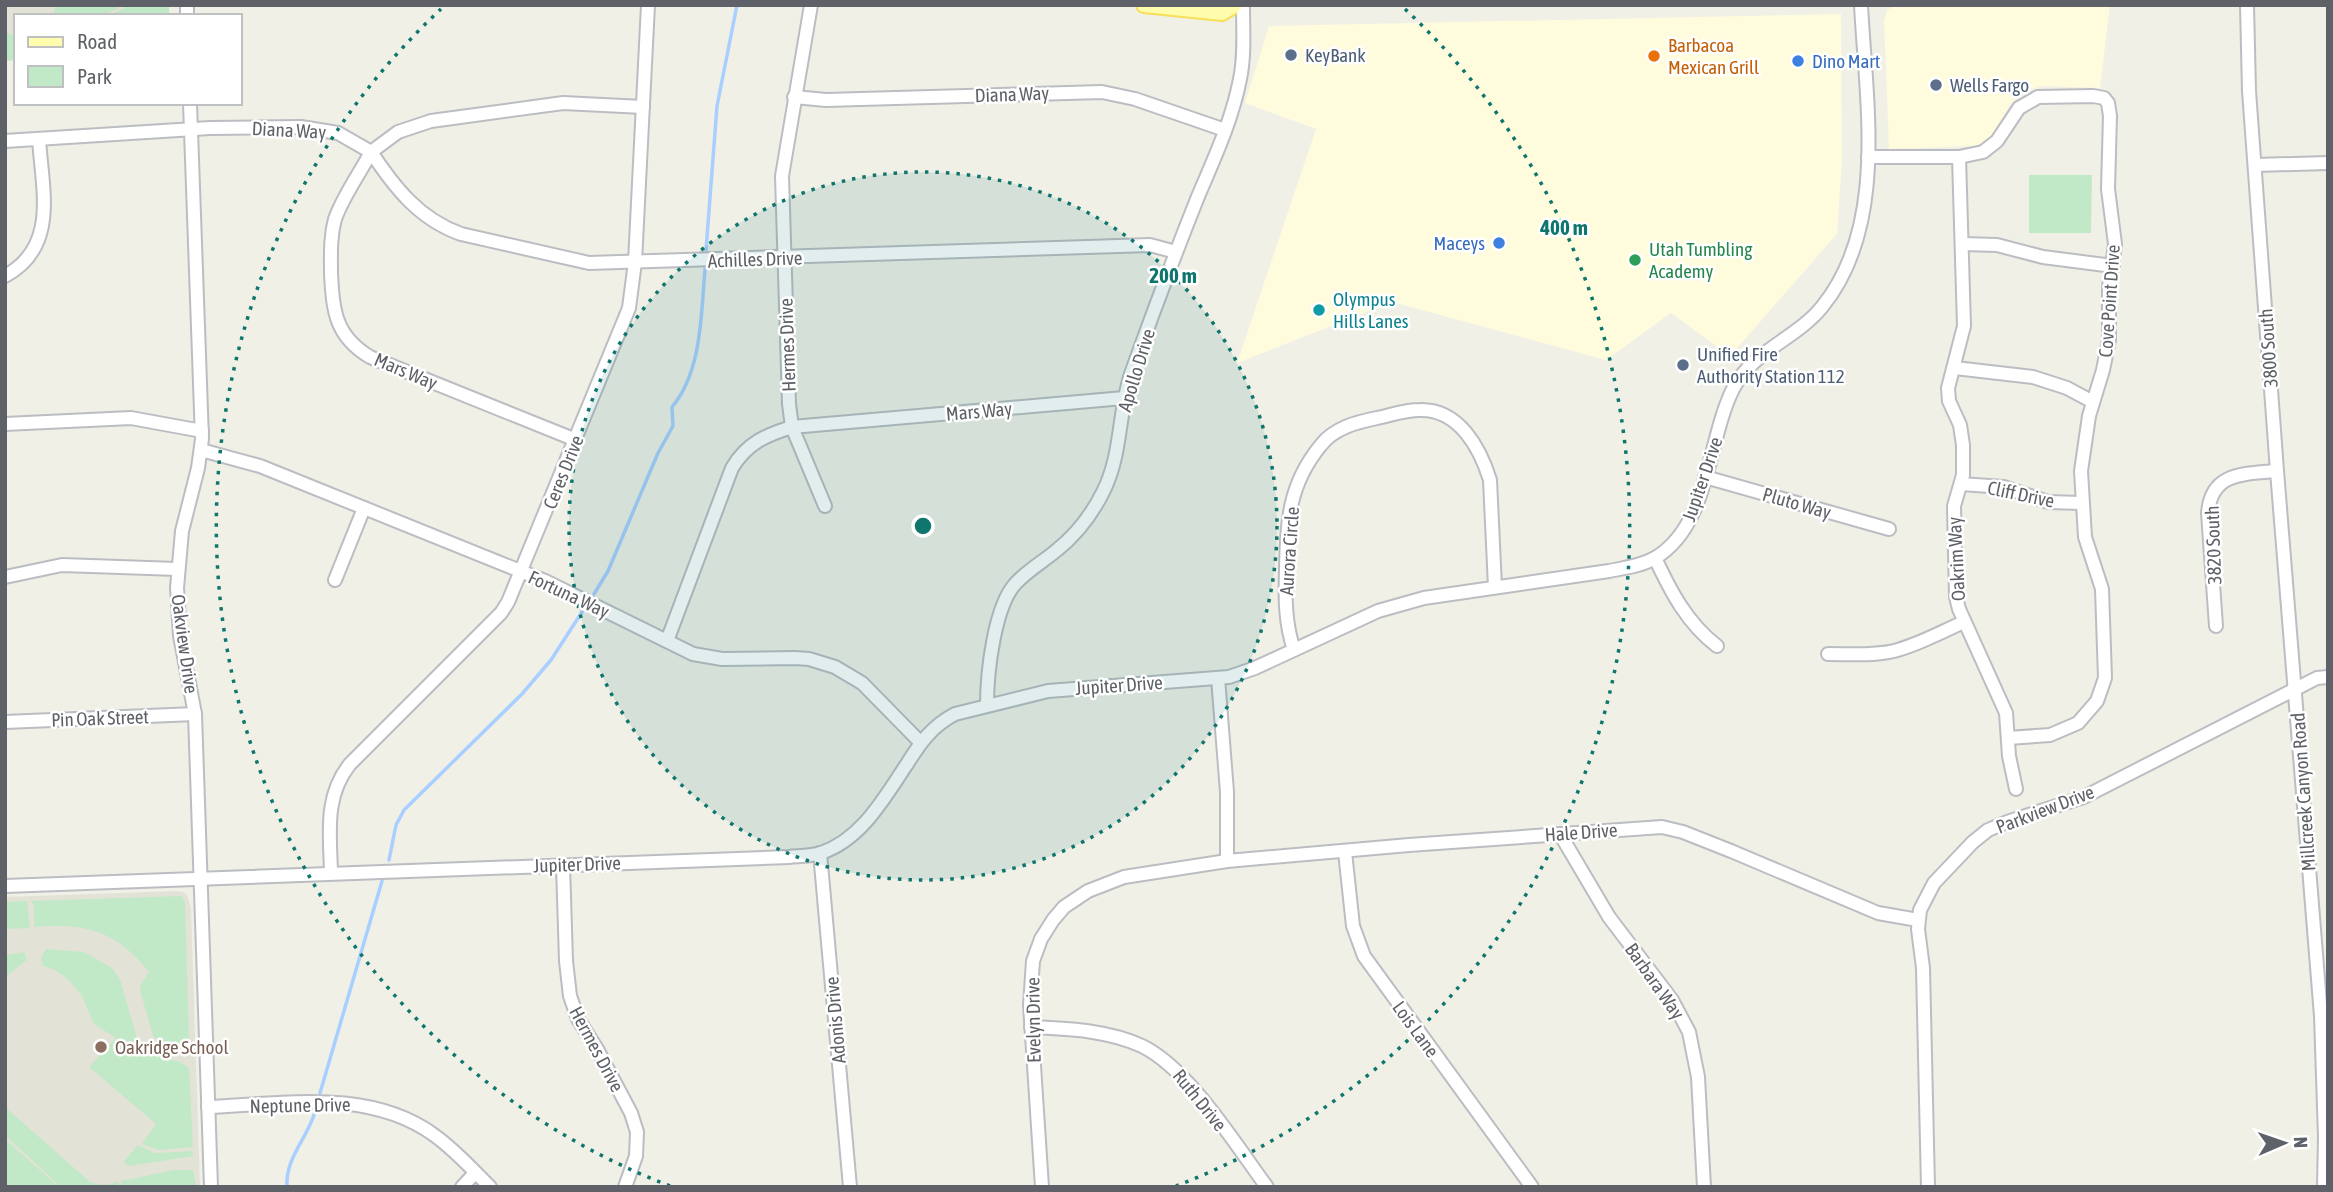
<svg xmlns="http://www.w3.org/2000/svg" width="2333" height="1192" viewBox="0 0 2333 1192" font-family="'Asap Condensed',sans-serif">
	<rect width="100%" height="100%" fill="#f1f0e7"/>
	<!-- commercial -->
	<g fill="#fffbdd">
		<polygon points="1898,5 2110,5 2100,88 2042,86 2030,90 2019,95 2010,105 1993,134 1977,146 1889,149 1884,21 1887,10"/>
		<polygon points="1841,14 1842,161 1837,234 1730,356 1671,313 1606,360 1392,302 1237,363 1316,129 1245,103 1269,26"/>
	</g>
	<!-- education -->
	<g fill="#e3e2d7">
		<polygon points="5,5 167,5 168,16 16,16 16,60 5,61"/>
		<polygon points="176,891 183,892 187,895 191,908 200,1187 5,1187 5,897"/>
	</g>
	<!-- green -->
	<g fill="#c2e9c7">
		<polygon points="56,5 110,5 119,8 101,16 53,16"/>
		<polygon points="130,5 169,5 169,16 109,16"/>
		<polygon points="5,33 16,35 16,60 5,61"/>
		<polygon points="2029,175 2092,175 2091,233 2029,233"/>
		<path d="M181 896 185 902 189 1040C176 1048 163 1046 153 1036L140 990 141 984 149 972C115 930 86 923 34 927V906L31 901Z"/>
		<polygon points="27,901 30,928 5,929 5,902"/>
		<polygon points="46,949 84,952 112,968 120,979 138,1042 155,1056 180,1062 189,1068 193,1147 159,1150 142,1144 156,1124 89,1067 116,1038 94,1024 82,996 69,980 55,970 43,966 41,958"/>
		<polygon points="24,952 27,960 5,977 5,955"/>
		<polygon points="5,1107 90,1182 104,1185 118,1182 118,1187 61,1187 5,1135"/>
		<polygon points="5,1139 59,1187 5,1187"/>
		<polygon points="138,1145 155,1153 192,1151 194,1156 129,1166 124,1163 125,1160"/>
		<polygon points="174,1170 193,1170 196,1187 121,1187 121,1181"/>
	</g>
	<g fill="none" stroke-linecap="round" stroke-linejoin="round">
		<!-- stream -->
		<g stroke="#a8cfff" stroke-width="3.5">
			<polyline points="706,250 717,106 737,5"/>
			<path d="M594 594 608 571 658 453 673 426 672 407C702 371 701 315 705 269"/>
			<polyline points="389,860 396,825 404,810 522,694 551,660 582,612"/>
			<polyline points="320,1093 382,881"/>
			<path d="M287 1187C285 1158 307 1139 315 1112"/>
		</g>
		<defs>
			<g id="minor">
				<polyline points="187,5 187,16"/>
				<polyline points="2247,5 2249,91 2277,471 2321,1016 2325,1137 2324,1187"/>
				<polyline points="794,97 826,100 1102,92 1135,99 1225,130"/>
				<polyline points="190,103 202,439 198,468 182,531 177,588 180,636 195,714 211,1187"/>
				<polyline points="5,141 210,128 301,127 338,133 371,152 398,132 431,121 563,103 643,107"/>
				<polyline points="1868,157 1959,157 1983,152 1997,141 2019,108 2038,97 2093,96 2104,98 2108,103 2110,116 2108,189 2115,244 2109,287 2109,340 2103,370 2089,416 2081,471 2085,537 2102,589 2105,678 2097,701 2078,723 2050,735 2008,738"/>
				<polyline points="1959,157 1964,326 1948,388 1949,401 1960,425 1963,445 1963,475 1954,506 1956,597 1959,609 2006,713 2009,756 2016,789"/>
				<polyline points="2255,165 2328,163"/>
				<polyline points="1962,244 1997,245 2043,257 2113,266"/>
				<path d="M5 276C59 247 42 189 39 139"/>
				<polyline points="1955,368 2033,377 2067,388 2093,402"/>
				<polyline points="5,424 131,418 202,431"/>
				<path d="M576 440 370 357C335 336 333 311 331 273 331 255 330 237 335 219 343 196 360 173 371 152 395 188 419 219 461 234L589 263 1150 245 1176 252"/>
				<polyline points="201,450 260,466 545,581 693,654 722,659 795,658 809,659 835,667 862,683 920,742"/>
				<polyline points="1705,477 1889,529"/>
				<polyline points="1961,484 2004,487 2048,502 2082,503"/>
				<polyline points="825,506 792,427 1124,398"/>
				<path d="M1655 558C1671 592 1687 623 1717 646"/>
				<polyline points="5,577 62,565 177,569"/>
				<polyline points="335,580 364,508"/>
				<path d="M2216 626 2208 513C2211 472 2244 474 2277 471"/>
				<path d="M667 641 732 468C747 443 766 435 792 427L789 404 782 176 811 5"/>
				<path d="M1294 650C1285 623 1285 598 1286 570 1287 522 1288 485 1321 445 1334 428 1357 422 1377 418 1391 415 1405 410 1420 410 1459 409 1480 448 1490 480L1495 587"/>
				<path d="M1828 654C1850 654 1872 656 1894 651 1918 645 1941 632 1964 622"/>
				<polyline points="1218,678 1227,792 1227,861"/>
				<path d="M987 705C987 674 994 606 1016 583 1028 570 1044 561 1057 550 1077 534 1092 514 1103 492 1122 455 1118 413 1131 374 1152 315 1174 257 1197 199 1213 161 1232 121 1240 79 1245 55 1243 30 1243 5"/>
				<polyline points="5,722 195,714"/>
				<polyline points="1560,834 1609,917 1672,1000 1689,1032 1698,1077 1704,1187"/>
				<polyline points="1345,852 1353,926 1364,956 1532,1187"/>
				<polyline points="820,853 850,1187"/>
				<polyline points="563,865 566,961 570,996 578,1019 597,1049 631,1113 637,1132 636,1156 625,1187"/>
				<path d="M331 872C330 834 324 796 350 764L501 613 508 602 629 308 635 262 648 5"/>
				<path d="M5 886 789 857C799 856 811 856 821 853 862 839 884 798 907 764 920 743 932 726 955 714L1048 691 1229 677 1255 668 1378 611 1424 598 1609 571C1624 568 1641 566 1655 558 1710 525 1707 441 1733 389 1752 351 1796 339 1822 307 1888 226 1866 103 1861 5"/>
				<path d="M1031 1027C1069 1029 1107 1030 1142 1046 1189 1069 1235 1144 1267 1187"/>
				<path d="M208 1107C284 1104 369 1088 434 1135 455 1150 472 1169 490 1187"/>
				<polyline points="462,1187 475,1173"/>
				<polyline points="1042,1187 1030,1005 1033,961 1041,939 1053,920 1064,907 1088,891 1124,877 1227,861 1409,845 1662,827 1683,832 1731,851 1878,913 1918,920"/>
				<polyline points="1928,1187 1923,968 1918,929 1920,910 1934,883 1973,842 1988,830 2007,822 2084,797 2317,678 2328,677"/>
			</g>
			<polyline id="major" points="1144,5 1222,13 1235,5"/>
		</defs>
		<!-- minor casing -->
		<use href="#minor" stroke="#bbbdc2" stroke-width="16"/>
		<!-- major casing -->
		<use href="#major" stroke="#f8de59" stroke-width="18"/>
		<!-- minor -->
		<use href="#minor" stroke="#fff" stroke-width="12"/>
		<!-- major -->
		<use href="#major" stroke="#fffcad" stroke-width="14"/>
	</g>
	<!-- distance rings -->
	<circle cx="923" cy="526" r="354" fill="#0f766e" fill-opacity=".12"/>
	<g fill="none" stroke="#0f766e" stroke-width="3.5" stroke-dasharray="3.5 7">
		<circle cx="923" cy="526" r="354"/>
		<path d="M670 1186A707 707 0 0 1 441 9M1405 9A707 707 0 0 1 1176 1186"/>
	</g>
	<!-- markers -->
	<g fill="#5c6f8a" stroke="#fff" stroke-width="2.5">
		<circle cx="1291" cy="55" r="7"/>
		<circle cx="1936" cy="85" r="7"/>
		<circle cx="1683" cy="365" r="7"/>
	</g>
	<circle fill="#e8710a" stroke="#fff" stroke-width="2.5" cx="1654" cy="56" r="7"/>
	<g fill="#3f7fe0" stroke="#fff" stroke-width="2.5">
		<circle cx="1798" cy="61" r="7"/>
		<circle cx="1499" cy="243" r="7"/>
	</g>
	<circle fill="#2e9e5b" stroke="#fff" stroke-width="2.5" cx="1635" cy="260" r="7"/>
	<circle fill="#0f9aa8" stroke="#fff" stroke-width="2.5" cx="1319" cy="310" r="7"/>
	<circle fill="#8d6e63" stroke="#fff" stroke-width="2.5" cx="101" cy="1047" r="7"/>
	<g text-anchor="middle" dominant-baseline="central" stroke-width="5" stroke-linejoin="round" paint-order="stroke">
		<!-- food labels -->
		<g font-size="19" fill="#c56008" stroke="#fff" text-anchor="start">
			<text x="1668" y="45">Barbacoa<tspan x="1668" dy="22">Mexican Grill</tspan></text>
		</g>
		<!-- service labels -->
		<g font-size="19" fill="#4e5e75" stroke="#fff" text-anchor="start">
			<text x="1305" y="55">KeyBank</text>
			<text x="1950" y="85">Wells Fargo</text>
			<text x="1697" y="354">Unified Fire<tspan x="1697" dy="22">Authority Station 112</tspan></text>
		</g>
		<!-- shop labels -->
		<g font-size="19" fill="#366cbe" stroke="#fff" text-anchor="start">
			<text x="1812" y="61">Dino Mart</text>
			<text x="1485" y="243" text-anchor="end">Maceys</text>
		</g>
		<!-- street labels -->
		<g font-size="19" fill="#5e6167" stroke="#fff">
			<text transform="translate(1012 94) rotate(-2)">Diana Way</text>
			<text transform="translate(289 130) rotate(3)">Diana Way</text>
			<text transform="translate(755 259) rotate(-2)">Achilles Drive</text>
			<text transform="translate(2109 301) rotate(-86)">Cove Point Drive</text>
			<text transform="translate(787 345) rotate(-92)">Hermes Drive</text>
			<text transform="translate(2268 348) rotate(-94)">3800 South</text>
			<text transform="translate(1136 370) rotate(-73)">Apollo Drive</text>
			<text transform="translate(406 371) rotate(23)">Mars Way</text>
			<text transform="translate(979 411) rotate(-5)">Mars Way</text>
			<text transform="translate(563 472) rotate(-68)">Ceres Drive</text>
			<text transform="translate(1702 479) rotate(-71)">Jupiter Drive</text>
			<text transform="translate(2021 494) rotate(12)">Cliff Drive</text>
			<text transform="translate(1797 503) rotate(16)">Pluto Way</text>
			<text transform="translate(2213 545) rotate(-92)">3820 South</text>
			<text transform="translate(1289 551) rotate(-86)">Aurora Circle</text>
			<text transform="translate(1956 559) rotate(-93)">Oakrim Way</text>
			<text transform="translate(569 594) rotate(25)">Fortuna Way</text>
			<text transform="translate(185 644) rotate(82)">Oakview Drive</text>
			<text transform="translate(1119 685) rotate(-4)">Jupiter Drive</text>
			<text transform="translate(100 718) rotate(-2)">Pin Oak Street</text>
			<text transform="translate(2303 792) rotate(-94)">Millcreek Canyon Road</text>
			<text transform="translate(2045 809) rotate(-21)">Parkview Drive</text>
			<text transform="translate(1581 832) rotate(-4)">Hale Drive</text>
			<text transform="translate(577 864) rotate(-2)">Jupiter Drive</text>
			<text transform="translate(1655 981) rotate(55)">Barbara Way</text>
			<text transform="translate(835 1020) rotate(-95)">Adonis Drive</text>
			<text transform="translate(1033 1020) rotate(-91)">Evelyn Drive</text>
			<text transform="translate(1416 1029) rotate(54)">Lois Lane</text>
			<text transform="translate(597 1049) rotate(62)">Hermes Drive</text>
			<text transform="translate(1200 1100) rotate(51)">Ruth Drive</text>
			<text transform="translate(300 1105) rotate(-1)">Neptune Drive</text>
		</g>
		<!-- leisure labels -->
		<g font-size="19" fill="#27864d" stroke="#fff" text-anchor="start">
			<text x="1649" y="249">Utah Tumbling<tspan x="1649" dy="22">Academy</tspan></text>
		</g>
		<!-- culture labels -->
		<g font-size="19" fill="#0d838f" stroke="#fff" text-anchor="start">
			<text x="1333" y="299">Olympus<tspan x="1333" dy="22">Hills Lanes</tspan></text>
		</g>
		<!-- education labels -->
		<g font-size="19" fill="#785e54" stroke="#fff" text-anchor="start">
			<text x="115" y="1047">Oakridge School</text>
		</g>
	</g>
	<circle cx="923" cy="526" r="10" fill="#0f766e" stroke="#fff" stroke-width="3.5"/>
	<g font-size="21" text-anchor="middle" font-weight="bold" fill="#0f766e" stroke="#fff" stroke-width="5" stroke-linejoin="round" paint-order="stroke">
		<text x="1564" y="235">400 m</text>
		<text x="1173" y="283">200 m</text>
	</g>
	<!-- border -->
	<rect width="2333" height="1192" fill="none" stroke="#5e6167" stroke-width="14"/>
	<!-- legend -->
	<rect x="14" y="14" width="228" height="91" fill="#ffffff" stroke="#bfc0c2" stroke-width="2"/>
	<rect x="28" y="37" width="35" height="10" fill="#fffcad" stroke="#bfc0c2" stroke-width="2"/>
	<text x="77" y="49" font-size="21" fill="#5e6167">Road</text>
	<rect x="28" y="66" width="35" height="21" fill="#c2e9c7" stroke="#bfc0c2" stroke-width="2"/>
	<text x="77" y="84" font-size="21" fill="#5e6167">Park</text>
	<!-- north arrow -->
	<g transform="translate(2284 1143) rotate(88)" stroke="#ffffff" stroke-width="5" paint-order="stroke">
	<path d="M0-5L12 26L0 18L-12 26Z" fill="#5e6167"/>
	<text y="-10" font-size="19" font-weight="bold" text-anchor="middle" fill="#5e6167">N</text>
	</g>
</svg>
